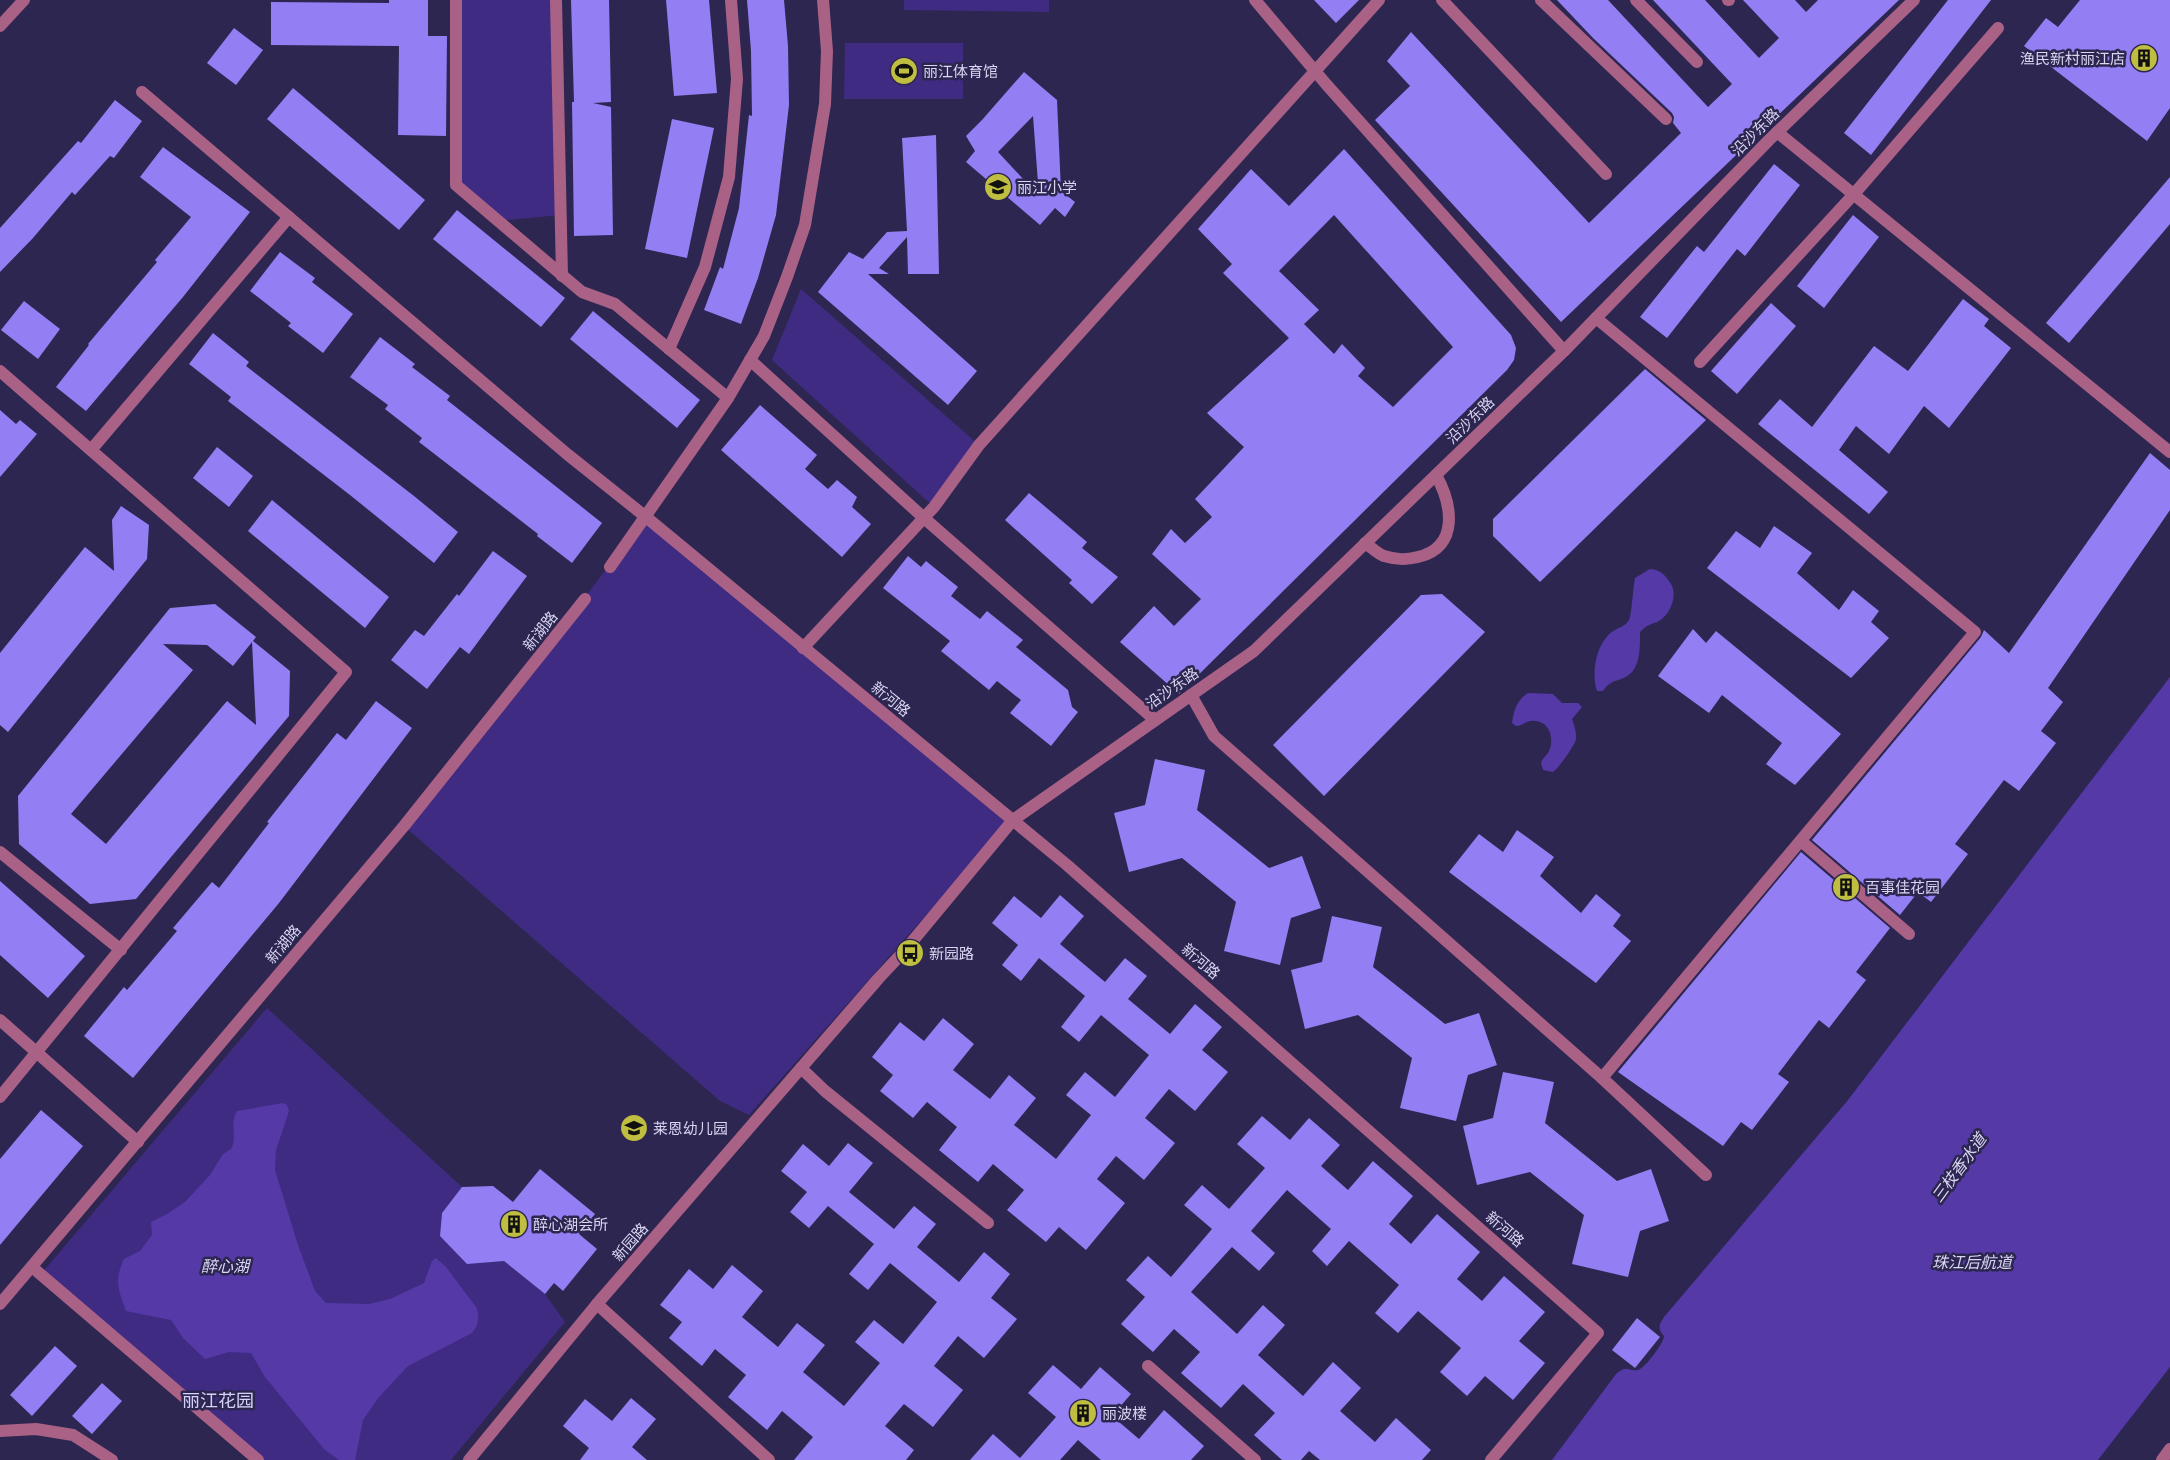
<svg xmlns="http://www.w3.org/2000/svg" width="2170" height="1460" viewBox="0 0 2170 1460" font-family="Montserrat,'Noto Sans SC',sans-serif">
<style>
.green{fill:#402b83}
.water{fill:#5439a7}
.building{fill:#937ff3;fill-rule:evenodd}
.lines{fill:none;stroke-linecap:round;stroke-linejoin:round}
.minor{stroke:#a96286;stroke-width:12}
.labels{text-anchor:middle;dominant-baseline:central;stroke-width:5;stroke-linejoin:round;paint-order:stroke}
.poi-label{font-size:15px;fill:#d8d6f1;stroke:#2d2651;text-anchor:start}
.street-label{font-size:15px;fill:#d8d6f1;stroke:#2d2651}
.water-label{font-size:16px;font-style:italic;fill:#d9d7f4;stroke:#2d2651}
.quarter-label{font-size:18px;fill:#d4d1fc;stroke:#2d2651}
</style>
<rect width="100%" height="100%" fill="#2d2651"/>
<!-- green -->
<g class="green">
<path d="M456,0h100l5,215 -64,6 -41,-36z"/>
<path d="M904,0h145v12l-145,-2z"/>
<path d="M845,43h118v56h-119z"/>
<path d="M801,289l178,156 -45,62 -162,-147z"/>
<path d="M646,517l365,302 -262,296 -29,-14 -316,-275 102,-125z"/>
<path d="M267,1008l195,179 -20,26 -2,23 64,25 41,33 20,28 -114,138h-193l-217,-186z"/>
</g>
<!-- water -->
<g class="water">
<path d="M1650,569c11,1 15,6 21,15 7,12 -1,32 -14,38 -8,3 -10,3 -17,10 0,12 1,33 -10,42 -11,9 -17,3 -27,17h-6c-6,-18 -1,-48 16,-60 5,-3 13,-5 16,-11 3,-6 4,-33 6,-42z"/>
<path d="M2170,677v690l-72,93h-546l64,-86c13,-10 11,-2 22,-4 7,-2 26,-27 26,-34 -7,-8 -5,-11 0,-19l184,-217z"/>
<path d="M1528,693l25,1 9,9h16l4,4 -10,12c2,6 5,14 4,20 -1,6 -17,29 -23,33l-10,-2 -2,-7c1,-4 4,-6 7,-10 8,-14 1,-35 -18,-32 -5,1 -9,5 -14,5l-4,-3c2,-13 5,-23 16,-30z"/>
<path d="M283,1103l4,2 2,6 -13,39 -1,20 23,75 17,46 11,12 43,1 21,-5 34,-16 8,-22 4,-3 10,9 30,40c4,9 3,18 -4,26l-64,33 -29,31 -16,23 -8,40h-16l-15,-11 -59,-72 -14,-24 -22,-1 -24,7 -22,-21 -12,-18 -45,-9c-8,-23 -12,-30 -2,-52l16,-8 12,-16 -1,-13 16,-8 18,-12 25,-27 13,-21 8,-5c7,-13 -2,-26 6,-38z"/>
</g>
<!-- building -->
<g class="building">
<path d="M389,0h39v36h19l-1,100 -48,-1 1,-89 -128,-1v-43l118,1z"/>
<path d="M571,0h38l2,102 -18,1 18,4 2,128 -39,1 -2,-134h2z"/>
<path d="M666,0h43l8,93 -43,3z"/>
<path d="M747,0h37l4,46 1,59 -13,110 -18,63 -17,46 -37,-14 16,-43 3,2 16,-61 10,-93 3,1 -1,-65z"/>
<path d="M1314,0h45l-23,23z"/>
<path d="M1557,0h51l100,107 24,-23 -79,-84h52l54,58 20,-20 -36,-38h52l11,12 12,-12h81l-338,322 -186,-202 35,-34 -23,-25 24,-29 178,191 92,-90 -8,-10 1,-6 -2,-4 -79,-75z"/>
<path d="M1948,0h43l-120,155 -27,-22z"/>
<path d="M2080,0h90v108l-23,33 -123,-95 22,-28 12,9z"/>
<path d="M234,28l29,22 -27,35 -29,-22z"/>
<path d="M1024,72l33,28 4,91 14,11 -10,15 -10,-9 -15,17 -74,-63 9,-11 -9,-15 16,-16zM1033,116l6,80 -41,-44z"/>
<path d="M293,88l132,112 -26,30 -132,-111z"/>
<path d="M115,100l27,21 -28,37 -4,-2 -35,39 -3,-3 -39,46 -33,34v-44l78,-87 3,2z"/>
<path d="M672,119l42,9 -27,130 -42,-9z"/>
<path d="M936,135l3,139h-31l-1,-37 -28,31 10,6h-21l109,97 -29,34 -130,-113 31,-40 14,7 24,-27 20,-1 -5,-93z"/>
<path d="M163,147l87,65 -67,85 -97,114 -30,-24 33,-42 -1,-1 69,-82 -2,-2 36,-43 -51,-40z"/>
<path d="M1344,149l167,186 5,13 -2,12 -7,10 -328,324 -59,-52 34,-36 20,20 27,-27 -49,-45 19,-25 14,14 27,-26 -17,-18 49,-52 -37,-34 82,-75 -66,-65 9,-9 -34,-35 53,-60 38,37zM1334,215l119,132 -60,60 -35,-31 7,-8 -23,-24 -8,10 -30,-30 15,-14 -40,-39z"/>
<path d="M1774,164l26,21 -55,71 -8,-7 -70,89 -27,-21 57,-71 7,6z"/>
<path d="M2170,177v47l-101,119 -23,-20z"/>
<path d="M457,210l108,88 -24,29 -108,-88z"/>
<path d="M1853,215l26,22 -55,71 -27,-22z"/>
<path d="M280,252l35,26 -3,4 41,32 -30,39 -35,-27 3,-3 -41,-32z"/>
<path d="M1963,299l26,20 -5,7 27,22 -62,80 -25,-22 -35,48 -33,-28 -17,24 49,42 -19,22 -111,-90 22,-25 32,28 62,-81 34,25z"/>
<path d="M24,301l36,28 -22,30 -37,-29z"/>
<path d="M1771,303l25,23 -59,68 -26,-23z"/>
<path d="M593,311l107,89 -23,28 -107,-89z"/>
<path d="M213,333l36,29 -3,4 168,130 44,36 -24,31 -84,-68 -122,-94 3,-4 -42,-33z"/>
<path d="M380,337l35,27 -3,3 38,29 -3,4 155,123 -30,40 -35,-27 1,-2 -119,-92 3,-4 -37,-29 3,-4 -38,-28z"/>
<path d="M1645,369l61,51 -166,162 -47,-46v-17z"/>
<path d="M760,405l57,50 -12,14 23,20 9,-9 20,17 -5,10 19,17 -29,33 -121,-107z"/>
<path d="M0,410l16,14 4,-4 17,14 -37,43z"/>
<path d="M217,447l36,29 -24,31 -36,-29z"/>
<path d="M2150,453l20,17v40l-122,178 15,14 -22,29 15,12 -37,48 -15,-11 -49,64 13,10 -37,48 -13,-10 -18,23 -88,-75 169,-203 3,-7 25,23z"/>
<path d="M1029,493l58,49 -5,6 36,29 -26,27 -23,-21 3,-3 -67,-60z"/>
<path d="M272,500l117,97 -24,31 -117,-97z"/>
<path d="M121,506l28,19 -2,34 -139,173 -8,-7v-72l85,-106 29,24 -2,-51z"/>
<path d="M1774,526l38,27 -15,20 42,37 14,-20 26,21 -8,11 18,16 -38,40 -144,-110 29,-37 24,17z"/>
<path d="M493,551l34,25 -58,78 -9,-7 -33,42 -36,-29 24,-30 9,6 33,-42 2,2z"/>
<path d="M908,556l13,11 5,-6 32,26 -7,9 29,23 7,-8 36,29 -7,7 52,43 4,17 6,5 -27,34 -41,-33 11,-13 -24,-19 -8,9 -48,-39 9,-10 -67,-53z"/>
<path d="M1442,594l43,38 -161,164 -51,-51 148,-150z"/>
<path d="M215,604l41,33 -3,4 37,30 -1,45 -153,183 -46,5 -71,-60 -1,-48 152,-188zM252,642l4,83 -29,-24 -121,143 -35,-30 122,-144 -30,-26 44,1 26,21z"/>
<path d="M1693,629l13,14 10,-12 125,103 -46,51 -29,-21 16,-21 -60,-48 -13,18 -51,-37z"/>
<path d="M376,701l36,27 -133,175 -146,175 -49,-42 40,-49 3,3 50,-59 -4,-3 39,-46 7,6 50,-65 -2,-1 70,-89 9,7z"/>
<path d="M1155,759l50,11 -8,40 72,58 33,-12 19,52 -30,10 -11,47 -56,-14 12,-49 -54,-44 -53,14 -15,-59 31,-8z"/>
<path d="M1517,830l37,27 -14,19 41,37 15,-19 25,21 -8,11 18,15 -35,42 -147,-111 30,-38 24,18z"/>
<path d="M1801,852l89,76 -34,44 10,8 -37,48 -10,-8 -41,54 11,8 -37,48 -11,-8 -18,24 -105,-74z"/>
<path d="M0,881l85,75 -37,42 -48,-43z"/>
<path d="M1060,895l24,21 -24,28 45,38 20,-24 22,18 -19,23 42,35 25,-30 27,23 -20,23 26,22 -33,39 -26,-22 -24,29 30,25 -31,37 -28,-24 -19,23 28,24 -39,47 -27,-23 -13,15 -39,-32 17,-20 -31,-26 -15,18 -39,-32 18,-23 -30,-25 -14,16 -33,-27 13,-16 -21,-18 28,-35 24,19 19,-23 31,26 -21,26 37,29 19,-24 27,23 -22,27 42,34 35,-44 -25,-20 19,-23 30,25 34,-42 -48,-40 -22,27 -18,-15 24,-31 -46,-38 -18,23 -19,-16 16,-20 -26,-22 22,-27 27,22z"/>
<path d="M1332,916l50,11 -9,40 72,57 34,-11 18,52 -29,10 -12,46 -56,-13 12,-50 -54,-43 -53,14 -14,-59 31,-8z"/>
<path d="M1503,1072l51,10 -9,41 72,58 34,-12 18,52 -29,10 -12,46 -56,-13 12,-49 -54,-43 -53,13 -14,-59 30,-8z"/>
<path d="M41,1110l42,36 -83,99v-86z"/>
<path d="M1262,1116l28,24 19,-22 31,27 -19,21 27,24 25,-29 40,35 -24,28 22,20 26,-30 43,38 -23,27 25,22 22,-25 41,36 -26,29 26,22 -32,37 -28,-24 -18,20 -27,-24 21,-24 -43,-37 -20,22 -23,-20 24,-28 -50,-44 -22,25 -15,-15 19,-22 -44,-39 -36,41 24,22 -16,18 -27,-24 -41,45 46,42 26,-29 22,20 -27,30 45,41 30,-34 28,26 -21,23 35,31 21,-24 35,32 -9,10h-102l-11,-9 -8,9h-19l-28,-25 21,-22 -32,-29 -22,24 -40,-35 19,-21 -26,-23 -21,23 -32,-28 24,-27 -19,-17 22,-24 23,21 41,-48 -28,-24 18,-20 27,24 36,-41 -28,-24z"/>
<path d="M848,1143l25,20 -24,29 45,37 20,-23 22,18 -19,23 42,35 25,-30 26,22 -19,24 26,21 -33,39 -26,-22 -24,30 29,24 -30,37 -29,-23 -19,22 29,24 -8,10h-112l19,-23 -31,-26 -15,19 -39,-33 18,-22 -31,-26 -13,17 -33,-28 13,-16 -22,-17 29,-36 24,20 19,-24 31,26 -21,26 36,30 19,-24 28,22 -22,27 41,34 36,-43 -25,-21 19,-22 29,24 34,-42 -47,-39 -22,27 -19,-16 25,-30 -46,-38 -19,22 -19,-16 17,-20 -26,-21 22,-27 26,22z"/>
<path d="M540,1169l55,45 -16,20 18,15 -34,42 -9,-8 -9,11 -41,-33 -37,3 -27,-28 2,-23 20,-26 31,-1 20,16z"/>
<path d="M1637,1318l23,19 -25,31 -23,-18z"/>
<path d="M55,1346l22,20 -45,50 -22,-21z"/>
<path d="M1053,1365l28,24 19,-22 31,27 -19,22 27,23 25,-29 40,36 -13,14h-90l-23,-20 -18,20h-90l23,-26 27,24 36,-41 -28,-24z"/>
<path d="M102,1383l20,18 -30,33 -20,-18z"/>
<path d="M631,1398l25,21 -24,28 15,13h-67l9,-12 -26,-22 22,-27 27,22z"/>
</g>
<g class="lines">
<!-- minor -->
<g class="minor">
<path d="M456,0v185l126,107 33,12 113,94"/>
<path d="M556,0l6,276"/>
<path d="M1255,0l71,84 238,267"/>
<path d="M1442,0l164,174"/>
<path d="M1541,0l125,119"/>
<path d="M1636,0l61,62"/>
<path d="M1728,0h1"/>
<path d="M0,26l24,-26"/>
<path d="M142,92l425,362 79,63 421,348 531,468 -107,127"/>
<path d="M1777,132l393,320"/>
<path d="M669,349l36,-82 24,-90 8,-98 -6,-79"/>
<path d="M750,360l174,158 231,202"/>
<path d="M1700,362l154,-168 144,-166"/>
<path d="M0,371l346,301 -346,425"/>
<path d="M91,450l198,-233"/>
<path d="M1365,543c6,4 13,11 19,13 13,4 22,4 34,1 42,-10 34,-53 18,-82"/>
<path d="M610,567l118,-169 36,-62 23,-59 18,-52 20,-121 2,-53 -4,-51"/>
<path d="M803,648l131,-141 45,-62 400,-445"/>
<path d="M1191,695l23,41 388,342 373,-446 -379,-314"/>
<path d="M1801,841l108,93"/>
<path d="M0,852l121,98"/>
<path d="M0,1020l138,122"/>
<path d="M801,1068l24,23 163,132"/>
<path d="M1602,1078l104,97"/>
<path d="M32,1267l226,193"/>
<path d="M0,1304l404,-478 181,-227"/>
<path d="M597,1304l172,156"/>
<path d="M1148,1366l107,94"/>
<path d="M0,1431l36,-2 37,6 39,25"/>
<path d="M469,1460l128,-156 281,-325 28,-30 107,-129 241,-169 310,-300 205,-211 145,-140"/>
<path d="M2162,1460l8,-11"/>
</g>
</g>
<!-- icons -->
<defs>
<g id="building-disc" transform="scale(1.4375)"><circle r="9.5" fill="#bfbe41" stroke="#2d2651"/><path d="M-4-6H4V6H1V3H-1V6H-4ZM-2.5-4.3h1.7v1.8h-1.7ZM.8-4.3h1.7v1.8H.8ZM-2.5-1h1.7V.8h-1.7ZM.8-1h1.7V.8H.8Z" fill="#111"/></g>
<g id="stadium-disc" transform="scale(1.4375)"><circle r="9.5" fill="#bfbe41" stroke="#2d2651"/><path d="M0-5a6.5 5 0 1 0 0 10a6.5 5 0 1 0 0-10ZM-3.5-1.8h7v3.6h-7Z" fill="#111"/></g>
<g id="school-disc" transform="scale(1.4375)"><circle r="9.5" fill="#bfbe41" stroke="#2d2651"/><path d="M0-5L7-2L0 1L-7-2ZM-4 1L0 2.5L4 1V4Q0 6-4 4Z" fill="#111"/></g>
<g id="bus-disc" transform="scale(1.4375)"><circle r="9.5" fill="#bfbe41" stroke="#2d2651"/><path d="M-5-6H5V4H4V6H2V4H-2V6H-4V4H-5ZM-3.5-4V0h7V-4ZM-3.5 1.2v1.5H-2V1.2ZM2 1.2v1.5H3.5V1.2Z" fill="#111"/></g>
</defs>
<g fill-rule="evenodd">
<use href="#building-disc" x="2144" y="58"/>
<use href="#stadium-disc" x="904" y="71"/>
<use href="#school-disc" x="998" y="187"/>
<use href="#building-disc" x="1846" y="887"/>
<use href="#bus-disc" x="910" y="953"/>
<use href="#school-disc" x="634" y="1128"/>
<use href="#building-disc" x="514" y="1224"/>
<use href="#building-disc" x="1083" y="1413"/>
</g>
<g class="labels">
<!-- poi labels -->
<g class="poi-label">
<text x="2125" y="58" text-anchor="end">渔民新村丽江店</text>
<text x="923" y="71">丽江体育馆</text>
<text x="1017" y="187">丽江小学</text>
<text x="1865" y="887">百事佳花园</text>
<text x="929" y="953">新园路</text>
<text x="653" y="1128">莱恩幼儿园</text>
<text x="533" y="1224">醉心湖会所</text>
<text x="1102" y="1413">丽波楼</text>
</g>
<!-- street labels -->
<g class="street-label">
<text transform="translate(1755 132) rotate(-45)">沿沙东路</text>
<text transform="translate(1470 420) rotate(-44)">沿沙东路</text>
<text transform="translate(540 631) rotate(-52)">新湖路</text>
<text transform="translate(1172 688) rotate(-35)">沿沙东路</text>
<text transform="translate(891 699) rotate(39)">新河路</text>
<text transform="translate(283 944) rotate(-50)">新湖路</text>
<text transform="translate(1201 961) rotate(41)">新河路</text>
<text transform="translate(1505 1229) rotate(41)">新河路</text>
<text transform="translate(630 1242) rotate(-49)">新园路</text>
</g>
<!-- water labels -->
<g class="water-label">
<text transform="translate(1959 1168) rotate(-54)">三枝香水道</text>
<text x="1972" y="1262">珠江后航道</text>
<text x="225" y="1266">醉心湖</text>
</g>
<!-- quarter labels -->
<g class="quarter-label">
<text x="218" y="1401">丽江花园</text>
</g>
</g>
</svg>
